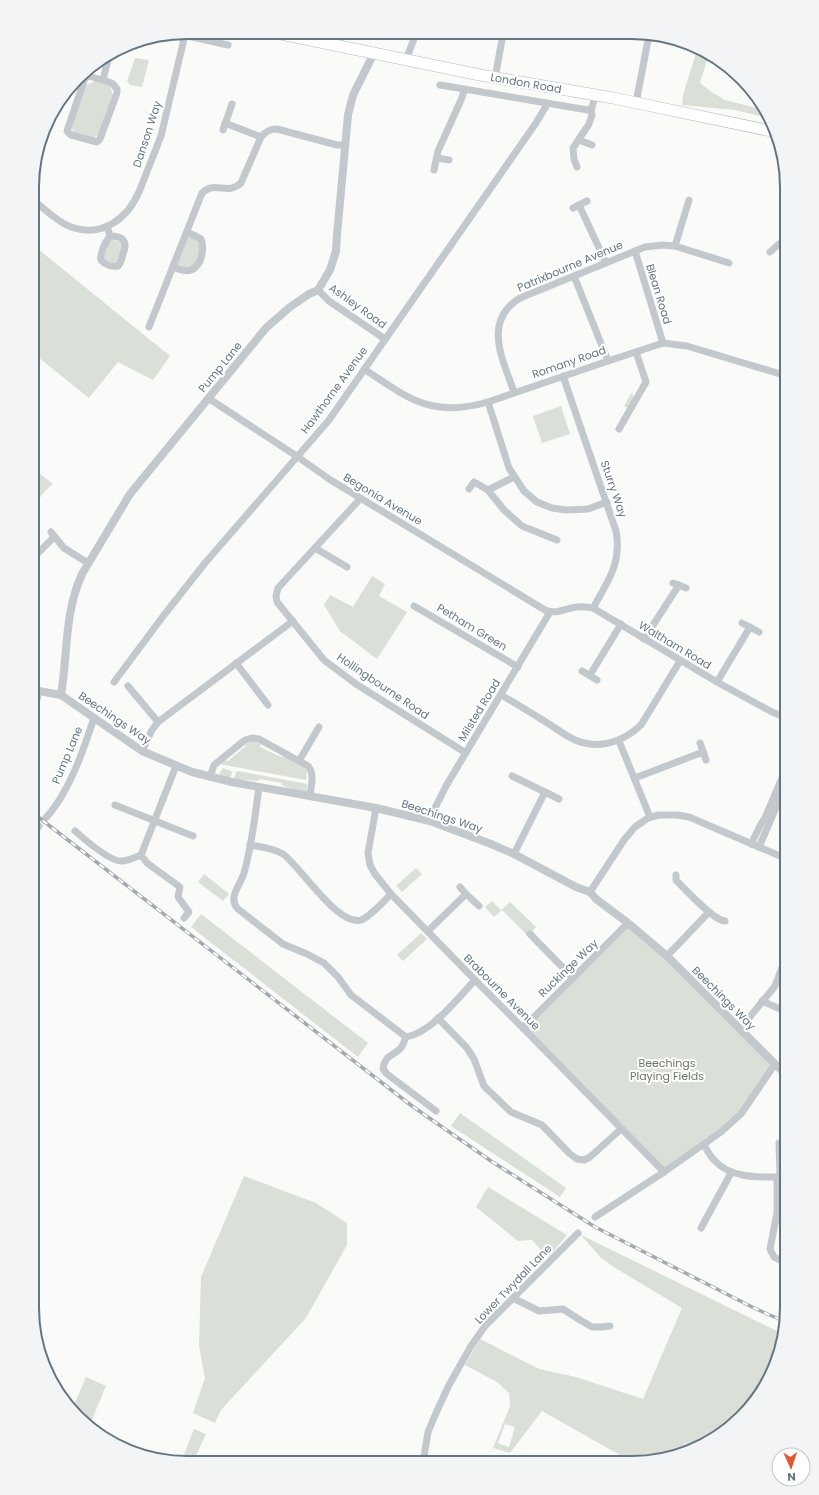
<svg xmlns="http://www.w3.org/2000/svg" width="819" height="1495" viewBox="0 0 819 1495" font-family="Poppins,sans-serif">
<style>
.green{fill:#dadfd7;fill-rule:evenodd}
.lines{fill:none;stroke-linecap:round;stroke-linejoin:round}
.primary-casing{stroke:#b5babe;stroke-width:12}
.minor{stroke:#c3c8cc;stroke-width:7}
.tertiary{stroke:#c3c8cc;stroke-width:8}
.primary{stroke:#fff;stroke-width:11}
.rail-casing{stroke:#a2aab0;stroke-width:3.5}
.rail{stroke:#fff;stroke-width:2;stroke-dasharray:6;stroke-linecap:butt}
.labels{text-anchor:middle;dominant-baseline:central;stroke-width:4;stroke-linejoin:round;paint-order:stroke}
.street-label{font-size:11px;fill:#657683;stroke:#fff}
.park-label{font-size:11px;fill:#687a64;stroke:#fff}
.rim{fill:none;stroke:#657683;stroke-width:2}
</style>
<rect width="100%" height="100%" fill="#fafaf8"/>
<!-- green -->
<g class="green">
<path d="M698,47l11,7 -9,29 13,10 12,7 40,10 7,14h-1l-2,-6 -34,-8 -53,-5 1,-10z"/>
<path d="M135,58l14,2 -7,27 -12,-2 -3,-4z"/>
<path d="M95,81l15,5 3,10 -14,38 -6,5 -19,-6 -3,-7 14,-40z"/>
<path d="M187,232l14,7 3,8 -8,21 -23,-1z"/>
<path d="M112,239l11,4 -6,21 -14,-4 6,-20z"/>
<path d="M33,245l137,111 -17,24 -35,-18 -29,36 -56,-45z"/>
<path d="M631,393l2,1v4l-6,10 -3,-2z"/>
<path d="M561,406l9,28 -28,9 -9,-27z"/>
<path d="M39,473l14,11 -6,5 -10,12 -4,15v-35z"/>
<path d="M372,576l13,8 -6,12 28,16 -30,47 -37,-28 -16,-26 6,-10 23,12z"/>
<path d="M254,741l7,3 -1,3 21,10 3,-1 21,12 2,3 -1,9 -87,-16 5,-4 4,1 18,-15 -1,-2z"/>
<path d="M223,768l8,3 1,2 -2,5 -11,-4z"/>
<path d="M238,771l69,13v9l-16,-4 -10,-4 1,-2 -22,-4 -2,2 -24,-2 2,-7z"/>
<path d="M416,868l6,6 -20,18 -6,-6z"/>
<path d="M204,874l25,20 -6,7 -25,-19z"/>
<path d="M492,901l9,9 9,-8 26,25 -8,9 -26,-26 -8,7 -9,-10z"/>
<path d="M201,914l167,129 -10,14 -167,-130z"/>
<path d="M628,923l147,141 -34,50 -77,58 -141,-144z"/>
<path d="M421,933l6,6 -24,22 -6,-6z"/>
<path d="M460,1113l106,75 -6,9 -109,-71z"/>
<path d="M244,1176l72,27 31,20v22l-41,73 -85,92 -6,13 -22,-10 12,-35 -6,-32 2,-69z"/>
<path d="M488,1187l79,48 -19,23 -16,-18 -14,1 -42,-34z"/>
<path d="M581,1235l202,99 -8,33 -20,35 -29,29 -44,24 -48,8 -92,-52 -32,42 -17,-5 17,-42 -1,-13 -12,-11 -32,-17 15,-26 59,30 37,8 67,22 39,-91 -65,-39 -16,-11zM505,1424l10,3 -6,20 -11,-4z"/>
<path d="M86,1377l20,9 -17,41 -17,-17z"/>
<path d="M194,1429l12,5 -13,28h-12z"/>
</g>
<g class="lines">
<!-- primary casing -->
<g class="primary-casing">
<path id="primary" d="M276,33l204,42 133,23 163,34"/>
</g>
<!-- minor -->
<g class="minor">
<path d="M179,34l49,11"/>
<path d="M338,46l3,-13"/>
<path d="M406,60l10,-27"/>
<path d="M89,76l23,7 5,6v4l-17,46 -3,3 -26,-7 -4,-4 18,-53z"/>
<path d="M495,78l8,-44"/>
<path d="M103,80l6,-24"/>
<path d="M440,85l148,25 4,-2 3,-13"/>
<path d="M636,103l13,-68"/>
<path d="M225,123l36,14"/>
<path d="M223,130l9,-26"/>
<path d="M579,140l13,5"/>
<path d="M437,158l12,2"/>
<path d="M577,167l-3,-8 -1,-11 16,-24 3,-9 -1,-6"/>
<path d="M434,170l4,-19 23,-51 4,-11"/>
<path d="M33,200c12,9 24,22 38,27 31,11 56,-8 68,-35l22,-56 24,-101"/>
<path d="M579,205l27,58"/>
<path d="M573,208l14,-7"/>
<path d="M107,226l3,10c14,0 18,6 13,18 -1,5 -2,9 -5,12 -6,1 -13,-1 -17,-6 -1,-7 4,-18 9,-24"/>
<path d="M675,246l14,-46"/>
<path d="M635,251l28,92"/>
<path d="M770,252l9,-8 8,-3"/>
<path d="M173,267c12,5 20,7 27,-6 3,-8 4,-14 1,-22l-14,-7"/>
<path d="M574,276l34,85"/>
<path d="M318,290l11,11 56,38"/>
<path d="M149,327l53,-134c14,-13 25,3 39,-10l20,-46c5,-6 9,-8 16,-8l60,16h8"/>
<path d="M364,369c45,30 68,49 124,33l120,-41 55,-18 24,3 100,30"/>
<path d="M563,376l53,155c6,32 -8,50 -23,77"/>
<path d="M514,392c-11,-32 -32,-71 6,-94l125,-51 18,-2 12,1 54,17"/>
<path d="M208,398l90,59 31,22 216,131c11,5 21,-2 32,-3 6,-1 10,0 16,1l124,74 55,30 15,6"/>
<path d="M488,402l21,66 15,23 13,11 15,6 14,2 22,-1 19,-7"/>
<path d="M619,429l27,-47 -10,-30"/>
<path d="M514,477l-26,13 16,20 18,16 35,14"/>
<path d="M469,489l5,-7 14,8"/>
<path d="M360,499l-82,89 -2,8 1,6 47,58 32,24 110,69"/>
<path d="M51,532l13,16 24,15"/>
<path d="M315,548l32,19"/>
<path d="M33,558l21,-21"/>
<path d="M673,583l13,5"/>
<path d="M414,606l104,61"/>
<path d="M742,623l17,9"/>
<path d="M644,639l35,-54"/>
<path d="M236,663l32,42"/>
<path d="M582,671l15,9"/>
<path d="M590,675l31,-51"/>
<path d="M114,682l50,-67 41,-52 124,-143 207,-297 9,-15 2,-5"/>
<path d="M717,682l33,-55"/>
<path d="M128,686l30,36"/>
<path d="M501,695c16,9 32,19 48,29 8,5 17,12 26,16 24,10 48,2 66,-15l39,-64"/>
<path d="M33,716l6,-25"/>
<path d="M619,741l31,76"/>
<path d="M700,743l6,17"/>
<path d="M142,751l10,-21 6,-8 135,-101"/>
<path d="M299,761l20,-34"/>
<path d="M512,776l33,16 -31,62"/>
<path d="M210,777l4,-12 31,-25 7,-2 7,1 49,27c7,8 3,20 2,30"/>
<path d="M635,778l68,-26"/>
<path d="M259,787c-4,29 -7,58 -15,86 -3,11 -17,25 -6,36l45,35 24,10 17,9 14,14 13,18 55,42c25,-4 51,-38 69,-57"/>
<path d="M545,792l14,7"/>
<path d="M115,805l78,31"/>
<path d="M376,808l-8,45 2,12 5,9 16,20 84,86 48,48 141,144"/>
<path d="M44,820c25,-26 39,-69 50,-102"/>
<path d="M430,821l5,-13 11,-22 104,-174"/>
<path d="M75,831c9,8 36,32 48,30 6,-1 13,-4 18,-6"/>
<path d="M33,833l6,-7"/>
<path d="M751,844l10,-20 4,-6 22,-52"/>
<path d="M250,845c11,2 23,3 33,9 17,12 55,73 78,66 9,-3 23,-19 30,-26"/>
<path d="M759,847l28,-65"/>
<path d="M141,855l35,-89"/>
<path d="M141,855l6,8 33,24 -2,10 11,15 -5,6"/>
<path d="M676,875v5c10,10 37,40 49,41"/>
<path d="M460,887l6,7"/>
<path d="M590,892l34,-52 11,-13 13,-9 11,-3h18l12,2 98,42"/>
<path d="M428,931l38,-37 13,12"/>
<path d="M530,934l43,44"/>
<path d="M667,956l42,-44"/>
<path d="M762,1001l25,11"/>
<path d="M438,1018l29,30 7,11 10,27 27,26 31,13 28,29 7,5 7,1 6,-3 31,-28"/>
<path d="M749,1018l26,-32 12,-32"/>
<path d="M523,1028l105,-105"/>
<path d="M406,1037c-2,4 -3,9 -6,12 -8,7 -15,6 -17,20l4,5 49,37"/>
<path d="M779,1143l1,34"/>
<path d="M704,1145c3,5 6,11 10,15 18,20 48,17 73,17"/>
<path d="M777,1177v36l-7,36 4,8 13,7"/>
<path d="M595,1217l69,-45 57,-40 20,-18 34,-50"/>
<path d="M701,1228l30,-55"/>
<path d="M513,1298l26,13 24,-2 17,11 12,7h9l9,-1"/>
<path d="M423,1462l5,-30 8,-19 13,-28 22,-39 14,-20 93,-93"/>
</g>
<!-- tertiary -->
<g class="tertiary">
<path d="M33,690l28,5 81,56 50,21 40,10 144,26 54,13 61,23 23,10 62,33 14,5 6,7 32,24 39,33 120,120"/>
<path d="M61,695c7,-42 3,-81 21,-121l48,-80 136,-166 24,-21 19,-13 9,-4 12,-20 6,-19 1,-16 11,-120 5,-20 21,-42"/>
</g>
<!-- primary -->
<use href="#primary" class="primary"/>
<!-- rail casing -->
<g class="rail-casing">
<path id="rail" d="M33,813l379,293 79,55 104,66 161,82 30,13"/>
</g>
<!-- rail -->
<use href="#rail" class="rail"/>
</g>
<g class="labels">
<!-- street labels -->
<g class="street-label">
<text transform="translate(526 83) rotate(10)">London Road</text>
<text transform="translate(147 134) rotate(-72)">Danson Way</text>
<text transform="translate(570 266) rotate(-23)">Patrixbourne Avenue</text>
<text transform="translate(659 294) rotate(73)">Blean Road</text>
<text transform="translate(358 306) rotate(36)">Ashley Road</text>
<text transform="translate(569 362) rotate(-19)">Romany Road</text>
<text transform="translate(220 367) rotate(-51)">Pump Lane</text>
<text transform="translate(334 390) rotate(-54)">Hawthorne Avenue</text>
<text transform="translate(614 489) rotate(71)">Sturry Way</text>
<text transform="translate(383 499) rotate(31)">Begonia Avenue</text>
<text transform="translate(472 627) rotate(31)">Petham Green</text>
<text transform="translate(675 645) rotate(31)">Waltham Road</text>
<text transform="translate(383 686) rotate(34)">Hollingbourne Road</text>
<text transform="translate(479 710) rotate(-59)">Milsted Road</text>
<text transform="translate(115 718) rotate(34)">Beechings Way</text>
<text transform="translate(67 755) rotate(-67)">Pump Lane</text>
<text transform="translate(442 816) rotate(18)">Beechings Way</text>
<text transform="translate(568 968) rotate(-44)">Ruckinge Way</text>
<text transform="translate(502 992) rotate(45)">Brabourne Avenue</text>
<text transform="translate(724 998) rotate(45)">Beechings Way</text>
<text transform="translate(513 1284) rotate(-46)">Lower Twydall Lane</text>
</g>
<!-- park labels -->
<g class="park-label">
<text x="667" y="1063">Beechings<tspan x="667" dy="13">Playing Fields</tspan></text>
</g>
</g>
<!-- crop -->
<path d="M0 0H819V1495H0ZM187 39H632A148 148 0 0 1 780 187V1308A148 148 0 0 1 632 1456H187A148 148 0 0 1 39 1308V187A148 148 0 0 1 187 39Z" fill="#f3f4f5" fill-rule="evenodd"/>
<path class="rim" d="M187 39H632A148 148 0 0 1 780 187V1308A148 148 0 0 1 632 1456H187A148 148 0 0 1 39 1308V187A148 148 0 0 1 187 39Z"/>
<!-- north arrow -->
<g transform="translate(791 1467) rotate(177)"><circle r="19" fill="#ffffff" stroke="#c1c8cd"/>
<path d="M0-3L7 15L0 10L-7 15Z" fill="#e4572e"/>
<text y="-6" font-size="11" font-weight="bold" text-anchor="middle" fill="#657683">N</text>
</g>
</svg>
